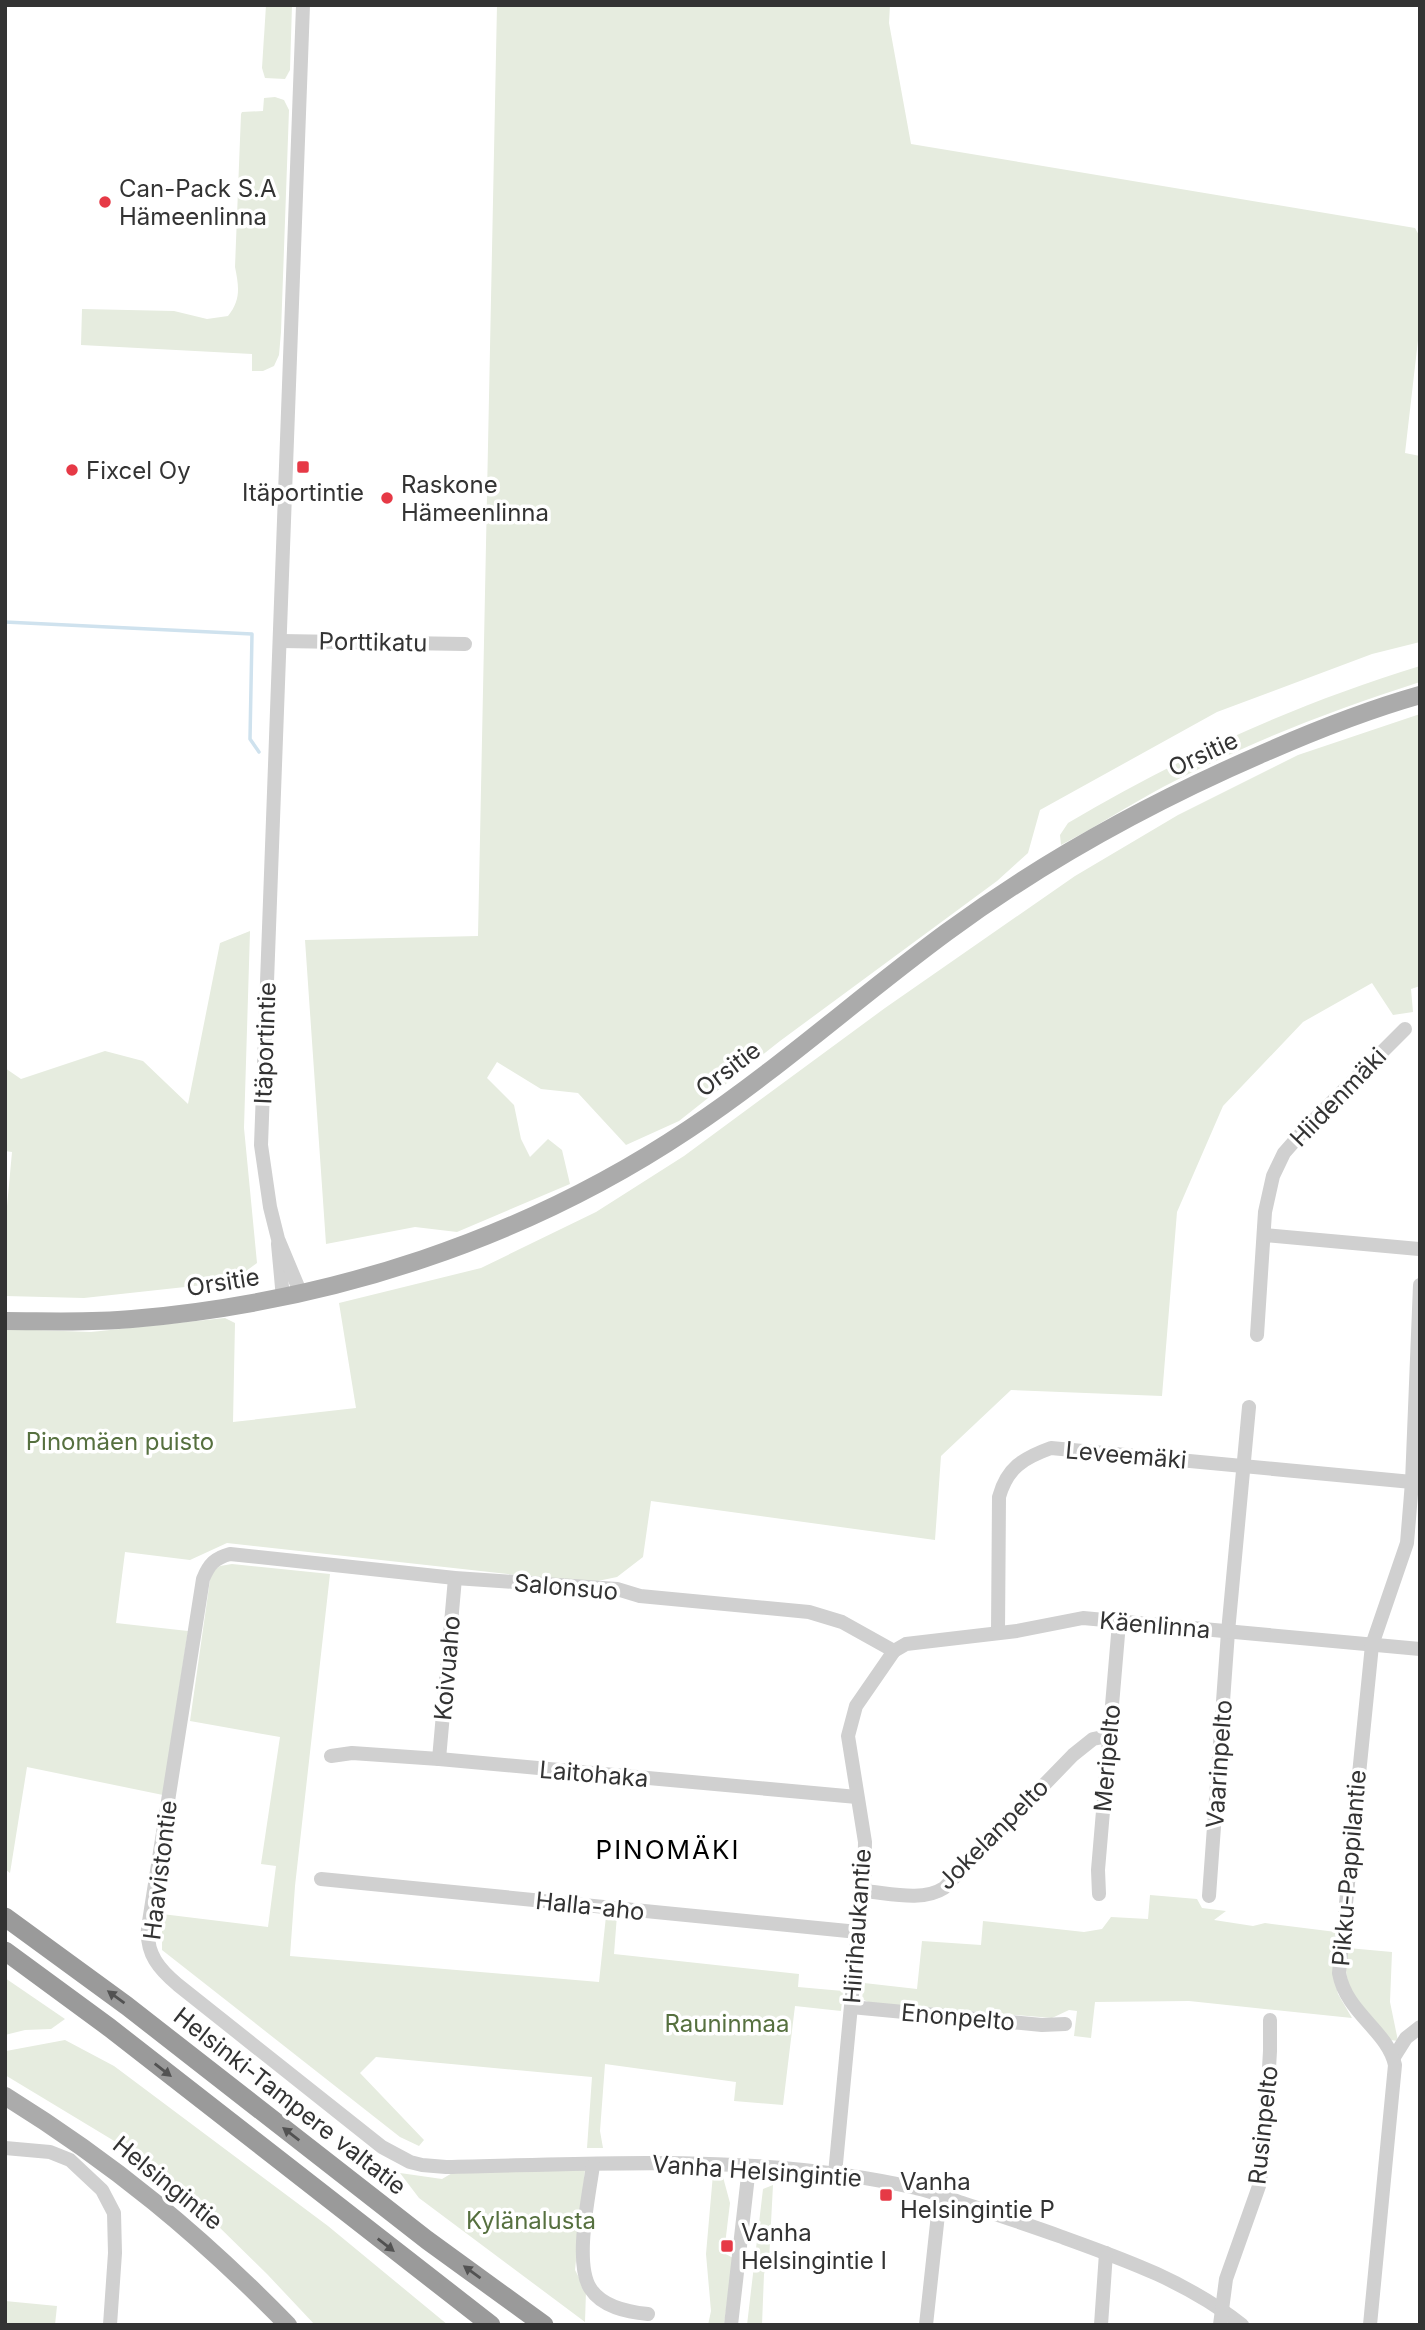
<svg xmlns="http://www.w3.org/2000/svg" width="1425" height="2330" viewBox="0 0 1425 2330" font-family="Inter,sans-serif">
<style>
.green{fill:#e6ecdf}
.lines{fill:none;stroke-linecap:round;stroke-linejoin:round}
.stream{stroke:#cfe2ee;stroke-width:3.5}
.minor{stroke:#d0d0d0;stroke-width:14}
.major{stroke:#ababab;stroke-width:18}
.highway{stroke:#9a9a9a;stroke-width:19}
.oneway{fill:#525252}
.poi-dot{fill:#e63946;stroke:#fff;stroke-width:2.5}
.labels{text-anchor:middle;dominant-baseline:central;stroke-width:7;stroke-linejoin:round;paint-order:stroke}
.poi-label{font-size:24px;fill:#333;stroke:#fff;text-anchor:start}
.street-label{font-size:24px;fill:#333;stroke:#fff}
.park-label{font-size:24px;fill:#56703f;stroke:#fff}
.neighbourhood-label{font-size:26px;letter-spacing:2px;fill:#000;stroke:#fff}
</style>
<rect width="100%" height="100%" fill="#fff"/>
<!-- green -->
<g class="green">
<path d="M266,5h26l-2,65 -5,9 -20,-1 -3,-10z"/>
<path d="M497,5h393l-1,18 22,121 504,84 5,9v86l-15,130 15,3v186l-48,12 -155,58 -177,98 -12,43 -31,28 -217,160 -101,80 -53,24 -48,-52 -37,-4 -44,-27 -10,16 27,27 7,34 9,18 18,-18 14,11 8,34 -113,48 -42,-5 -89,17 -21,-304 173,-4z"/>
<path d="M275,97l9,3 5,10 -8,222 -2,23 -5,11 -11,5h-11v-17l-171,-9 1,-36 92,2 33,8 21,-3c13,-16 11,-29 7,-49l6,-153 1,-2 21,-1 1,-13z"/>
<path d="M1420,666v16c-88,28 -175,62 -257,105 -34,18 -67,40 -102,58l-1,-10 8,-12c111,-66 228,-119 352,-157z"/>
<path d="M1420,714v272l-9,3 2,23 -20,3 -21,-32 -69,39 -80,84 -46,106 -15,184 -151,-6 -70,66 -6,84 -284,-39 -8,56 -26,20 -29,6 -361,-40 -37,17 -65,-8 -9,71 72,8 -25,164 -136,-28 -17,106 -5,-4 2,-540 84,3 134,-14 10,5 -2,99 123,-14 -17,-105 142,-35 115,-56 88,-56 201,-148 190,-132 103,-61 120,-60z"/>
<path d="M250,931l-6,197 13,135 -26,19 -147,16 -79,-2v-68l7,-76 -7,-1v-83l16,11 84,-28 38,10 45,43 32,-161z"/>
<path d="M232,1564l98,10 -35,312 -5,70 309,26 7,-66 11,-1 -3,39 185,20 -1,13 45,4 -2,20 -46,-5 -12,99 -49,-4 2,-19 -131,-18 -5,67 3,17h-16l5,-71 -216,-20 -16,16 64,67 -5,6 -19,-9 -238,-187v-36l106,13 8,-61 -15,-2 19,-127 -90,-16 21,-148 9,-7z"/>
<path d="M1150,1895l47,4 5,9 24,3 -12,9 39,6 12,-3 71,9 -1,49 3,13 14,24 -163,-17 -94,1 -4,36 -17,-2 3,-25 -8,-1 -17,8 -182,-15 -8,-4 2,-16 53,6 5,-48 59,4 2,-24 101,11 18,-3 9,-12 37,2z"/>
<path d="M1348,1948l44,4 -2,50 8,39 -8,-1c-16,-20 -43,-42 -44,-70 -1,-7 1,-15 2,-22z"/>
<path d="M5,1978l60,41 -14,10 -26,1 -20,5z"/>
<path d="M65,2040l49,26 214,160 120,99h-133l-48,-51 -108,-106 -154,-93 1,-24z"/>
<path d="M585,2170l-10,100 11,21 -1,31 -166,-124 -19,-25 42,6 12,-7z"/>
<path d="M713,2174l10,3 7,26 -6,50 9,5 -9,67h-16l3,-14 -5,-57z"/>
<path d="M773,2185l-4,76 -5,13 -2,51h-15l16,-136z"/>
<path d="M5,2301l52,5 -2,19h-50z"/>
</g>
<g class="lines">
<!-- stream -->
<path class="stream" d="M5,622l247,12 -2,105 9,13"/>
<!-- minor -->
<g class="minor">
<path d="M281,641l184,3"/>
<path d="M1264,1235l155,14"/>
<path d="M278,1244l5,54"/>
<path d="M301,1294l-23,-55 -8,-32 -9,-62 42,-1140"/>
<path d="M1257,1335l8,-123 8,-36 11,-23 22,-25 99,-99"/>
<path d="M998,1633l1,-136c8,-29 24,-39 52,-49l361,34"/>
<path d="M894,1651l-52,-29 -33,-10 -169,-16 -23,-7 -162,-11 -225,-24c-15,4 -21,10 -27,25l-55,349c-2,26 11,41 30,57l204,162 28,15 12,3 24,2c157,-3 317,-14 470,21 16,3 31,10 46,15 33,11 67,22 100,34 64,23 126,45 180,88"/>
<path d="M331,1756l21,-3 87,6 418,38"/>
<path d="M439,1759l16,-181"/>
<path d="M321,1879l537,53"/>
<path d="M864,1891c25,2 59,11 80,-3l129,-133 20,-16 15,-3"/>
<path d="M1099,1894l-1,-24 21,-247"/>
<path d="M1209,1896l19,-264 21,-225"/>
<path d="M851,2007l191,18 23,-1"/>
<path d="M1394,2057l12,-19 14,-11"/>
<path d="M5,2148l45,4 20,8 32,30 12,23 1,40 -5,72"/>
<path d="M593,2165c-4,31 -19,97 -3,123 12,19 37,24 58,26"/>
<path d="M835,2174l23,-242 6,-41 1,-49 -17,-106 8,-30 38,-55 12,-7 111,-13 66,-13 337,31"/>
<path d="M731,2325l18,-158"/>
<path d="M926,2325l14,-129"/>
<path d="M1101,2325l5,-72"/>
<path d="M1220,2325l6,-46 33,-93 5,-32 6,-103v-31"/>
<path d="M1370,2325l25,-260c-7,-34 -49,-52 -56,-92l33,-328 35,-102 5,-61 8,-197"/>
</g>
<!-- major -->
<g class="major">
<path d="M5,1321c42,0 85,2 127,-2 198,-17 391,-79 557,-190 90,-60 171,-133 258,-197 98,-72 206,-131 317,-179 50,-22 103,-43 156,-58"/>
<path d="M5,2096c108,67 194,138 283,229"/>
</g>
<!-- highway -->
<g class="highway">
<path d="M5,1917l122,89 300,234 117,85"/>
<path d="M5,1951l105,77 381,297"/>
</g>
</g>
<!-- one-way arrows -->
<defs><path id="oneway-solid" d="M-6-.8H1V-3.2L6.5 0L1 3.2V.8H-6Z" transform="scale(1.75)"/></defs>
<g class="oneway">
<use href="#oneway-solid" transform="translate(116 1997) rotate(-144)"/>
<use href="#oneway-solid" transform="translate(163 2070) rotate(38)"/>
<use href="#oneway-solid" transform="translate(291 2134) rotate(-142)"/>
<use href="#oneway-solid" transform="translate(386 2245) rotate(38)"/>
<use href="#oneway-solid" transform="translate(472 2272) rotate(-144)"/>
</g>
<!-- markers -->
<g class="poi-dot">
<circle cx="105" cy="202" r="7"/>
<rect x="296" y="460" width="14" height="14" rx="3.5"/>
<circle cx="72" cy="470" r="7"/>
<circle cx="387" cy="498" r="7"/>
<rect x="879" y="2188" width="14" height="14" rx="3.5"/>
<rect x="720" y="2239" width="14" height="14" rx="3.5"/>
</g>
<g class="labels">
<!-- poi labels -->
<g class="poi-label">
<text x="119" y="188">Can-Pack S.A<tspan x="119" dy="28">Hämeenlinna</tspan></text>
<text x="86" y="470">Fixcel Oy</text>
<text x="401" y="484">Raskone<tspan x="401" dy="28">Hämeenlinna</tspan></text>
<text x="303" y="492" text-anchor="middle">Itäportintie</text>
<text x="900" y="2181">Vanha<tspan x="900" dy="28">Helsingintie P</tspan></text>
<text x="741" y="2232">Vanha<tspan x="741" dy="28">Helsingintie I</tspan></text>
</g>
<!-- street labels -->
<g class="street-label">
<text transform="translate(373 642) rotate(1)">Porttikatu</text>
<text transform="translate(1203 754) rotate(-25)">Orsitie</text>
<text transform="translate(265 1043) rotate(-88)">Itäportintie</text>
<text transform="translate(728 1069) rotate(-37)">Orsitie</text>
<text transform="translate(1338 1097) rotate(-46)">Hiidenmäki</text>
<text transform="translate(223 1282) rotate(-9)">Orsitie</text>
<text transform="translate(1126 1455) rotate(5)">Leveemäki</text>
<text transform="translate(566 1587) rotate(5)">Salonsuo</text>
<text transform="translate(1155 1625) rotate(5)">Käenlinna</text>
<text transform="translate(447 1668) rotate(-85)">Koivuaho</text>
<text transform="translate(1107 1758) rotate(-85)">Meripelto</text>
<text transform="translate(1219 1764) rotate(-86)">Vaarinpelto</text>
<text transform="translate(594 1774) rotate(5)">Laitohaka</text>
<text transform="translate(993 1834) rotate(-45)">Jokelanpelto</text>
<text transform="translate(1349 1868) rotate(-85)">Pikku-Pappilantie</text>
<text transform="translate(160 1870) rotate(-83)">Haavistontie</text>
<text transform="translate(590 1906) rotate(6)">Halla-aho</text>
<text transform="translate(857 1926) rotate(-86)">Hiirihaukantie</text>
<text transform="translate(958 2017) rotate(5)">Enonpelto</text>
<text transform="translate(290 2101) rotate(38)">Helsinki-Tampere valtatie</text>
<text transform="translate(1263 2125) rotate(-84)">Rusinpelto</text>
<text transform="translate(757 2171) rotate(4)">Vanha Helsingintie</text>
<text transform="translate(168 2183) rotate(39)">Helsingintie</text>
</g>
<!-- park labels -->
<g class="park-label">
<text x="120" y="1441">Pinomäen puisto</text>
<text x="727" y="2023">Rauninmaa</text>
<text x="531" y="2220">Kylänalusta</text>
</g>
<!-- neighbourhood labels -->
<g class="neighbourhood-label">
<text x="668" y="1849">PINOMÄKI</text>
</g>
</g>
<!-- border -->
<rect width="1425" height="2330" fill="none" stroke="#333333" stroke-width="14"/>
</svg>
